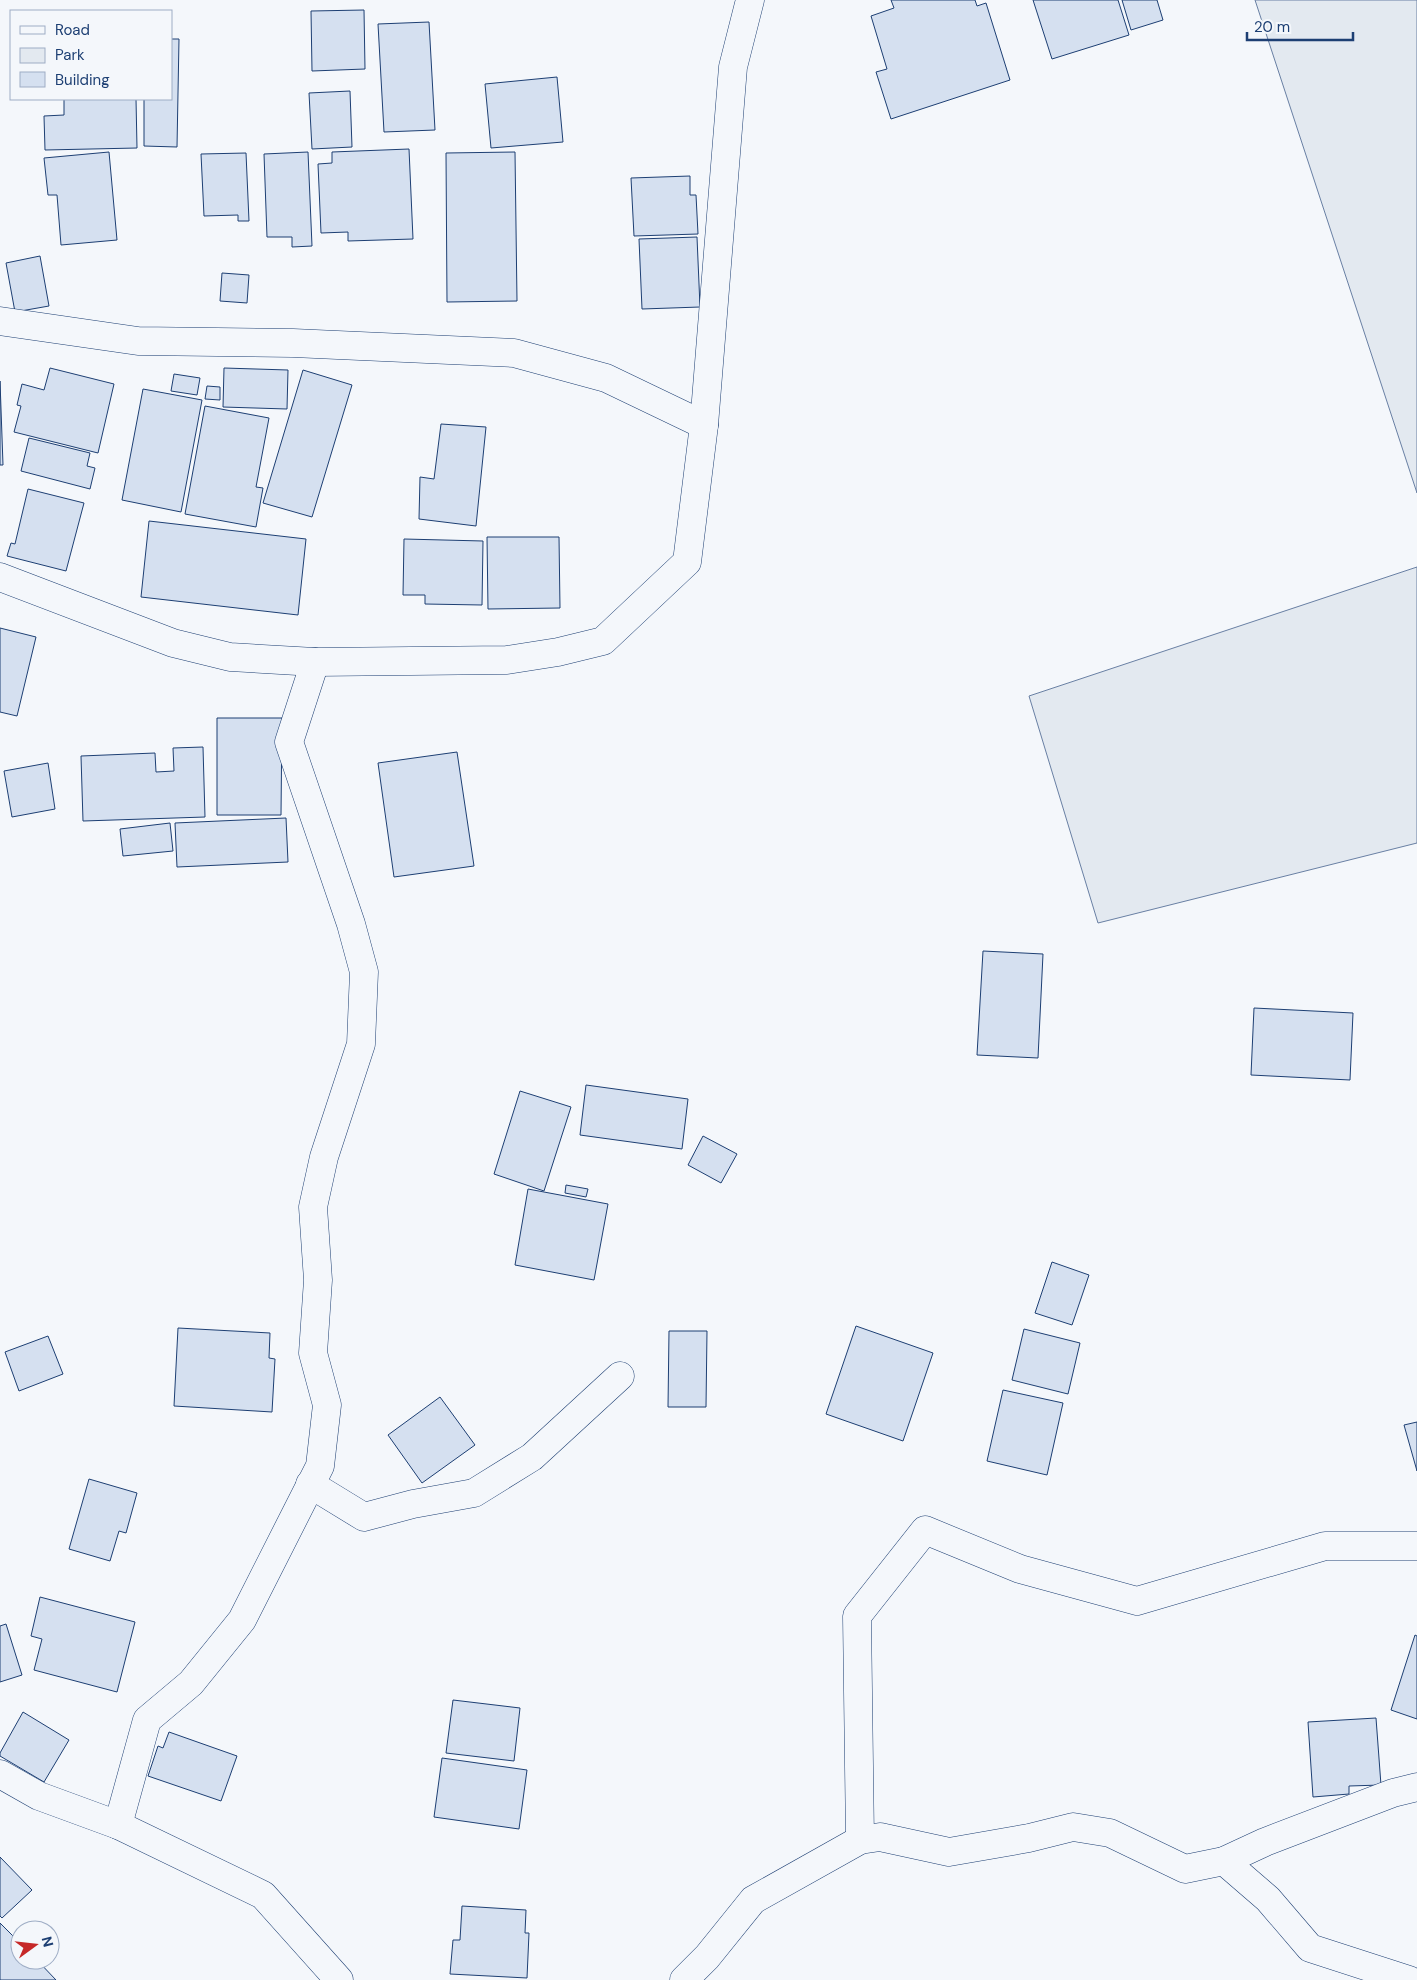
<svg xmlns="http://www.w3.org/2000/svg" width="1417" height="1980" viewBox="0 0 1417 1980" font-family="'DM Sans',sans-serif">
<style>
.green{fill:#e3e9f0;stroke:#687fa3}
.building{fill:#d5e0f0;stroke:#1d3f73}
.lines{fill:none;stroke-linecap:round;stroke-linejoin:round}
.minor-casing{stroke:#1d3f73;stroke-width:29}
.minor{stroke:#f4f7fb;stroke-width:28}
</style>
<rect width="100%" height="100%" fill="#f4f7fb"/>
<!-- green -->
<g class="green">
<path d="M1255,0h162v493z"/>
<path d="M1417,567v276l-319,80 -69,-227z"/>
</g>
<!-- building -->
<g class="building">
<path d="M891,0h84l2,6 9,-3 24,77 -119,39 -15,-47 11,-3 -16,-53 23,-8z"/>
<path d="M1033,0h85l11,35 -77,24z"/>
<path d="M1122,0h35l6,20 -32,10z"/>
<path d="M364,10l1,59 -53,2 -1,-60z"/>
<path d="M429,22l6,108 -51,2 -6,-108z"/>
<path d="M171,39h8l-2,108 -33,-1v-47h27z"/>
<path d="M557,77l6,65 -72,6 -6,-64z"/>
<path d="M350,91l2,56 -40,2 -3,-56z"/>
<path d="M64,99h72l1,49 -92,2 -1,-34 20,-1z"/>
<path d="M409,149l4,90 -65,2v-9l-27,1 -3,-69 14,-1v-11z"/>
<path d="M109,152l8,88 -56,5 -4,-50h-9l-4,-37z"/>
<path d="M308,152l4,94 -20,1v-10h-25l-3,-83z"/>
<path d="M515,152l2,149 -70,1 -1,-149z"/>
<path d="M246,153l3,68h-11v-6l-34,1 -3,-62z"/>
<path d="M690,176v19h6l2,39 -64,2 -3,-58z"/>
<path d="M697,237l3,70 -58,2 -3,-70z"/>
<path d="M40,256l9,50 -34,6 -9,-49z"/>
<path d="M222,273l27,2 -2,28 -27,-2z"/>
<path d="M50,368l64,16 -16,69 -84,-21 7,-26 -4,-1 5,-21 22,6z"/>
<path d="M224,368l64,2 -1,39 -64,-2z"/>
<path d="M303,370l49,15 -40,132 -49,-14z"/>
<path d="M174,374l26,4 -3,17 -26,-4z"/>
<path d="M0,381l3,84h-3z"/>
<path d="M207,386l13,1v13l-15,-1z"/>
<path d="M143,389l59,11 -21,112 -59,-12z"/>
<path d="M205,406l64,12 -13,69 7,1 -7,39 -71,-13z"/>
<path d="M441,424l45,3 -10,99 -57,-7 1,-42 14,2z"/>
<path d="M29,438l61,15 -3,13 8,2 -5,21 -69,-18z"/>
<path d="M28,489l56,14 -18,68 -59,-15 4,-13 4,1z"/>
<path d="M149,521l157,18 -8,76 -157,-18z"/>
<path d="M487,537h72l1,71 -72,1z"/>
<path d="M404,539l79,2 -1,64 -57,-1v-9h-22z"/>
<path d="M0,628l36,9 -19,79 -17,-4z"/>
<path d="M217,718h65l-1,97h-64z"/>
<path d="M203,747l2,70 -122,4 -2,-65 74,-3 1,19 18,-1 -1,-23z"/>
<path d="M457,752l17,114 -80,11 -16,-114z"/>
<path d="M48,763l7,46 -43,8 -8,-46z"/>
<path d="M286,818l2,44 -111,5 -2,-44z"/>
<path d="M170,823l3,28 -50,5 -3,-27z"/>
<path d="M983,951l60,3 -5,104 -61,-3z"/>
<path d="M1254,1008l99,5 -3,67 -99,-5z"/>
<path d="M586,1085l102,14 -6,50 -102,-14z"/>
<path d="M520,1091l51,16 -27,84 -50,-17z"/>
<path d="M703,1136l34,18 -16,29 -33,-18z"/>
<path d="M566,1185l22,4 -2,8 -21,-4z"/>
<path d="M528,1189l80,15 -14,76 -79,-15z"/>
<path d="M1052,1262l37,13 -17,50 -37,-12z"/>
<path d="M856,1326l77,27 -30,88 -77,-27z"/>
<path d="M178,1328l92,5 -1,25 6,1 -3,53 -98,-6z"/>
<path d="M1024,1329l56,14 -12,51 -56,-14z"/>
<path d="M669,1331h38l-1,76h-38z"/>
<path d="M48,1336l15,38 -44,17 -14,-39z"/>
<path d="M1003,1390l60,13 -16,72 -60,-14z"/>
<path d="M440,1397l35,48 -53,38 -34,-48z"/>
<path d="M1417,1422v49l-13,-46z"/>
<path d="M89,1479l48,14 -11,40 -7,-2 -9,30 -41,-12z"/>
<path d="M40,1597l95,25 -18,70 -83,-22 8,-31 -11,-3z"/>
<path d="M6,1624l16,51 -22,7v-56z"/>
<path d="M1415,1635l2,1v83l-26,-9z"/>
<path d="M453,1700l67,8 -6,53 -68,-8z"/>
<path d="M23,1712l46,28 -25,42 -44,-26v-3z"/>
<path d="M1376,1718l5,67 -32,1v8l-36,3 -5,-75z"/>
<path d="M169,1732l68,24 -16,45 -73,-25 10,-30 5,2z"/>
<path d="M442,1758l85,12 -8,59 -85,-12z"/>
<path d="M0,1857l32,33 -30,28 -2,-2z"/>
<path d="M462,1906l64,4 -1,23h4l-2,45 -77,-4 3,-34h7z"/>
<path d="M0,1923l20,20v17h17l19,20h-56z"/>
</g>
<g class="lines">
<!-- minor casing -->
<g class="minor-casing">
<g id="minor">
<path d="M0,321l138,20 155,2 221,10 92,25 98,47"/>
<path d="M0,577l173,66 57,14 85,5 -26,80 62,182 13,48 -3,72 -37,113 -11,50 5,73 -5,73 14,52 -7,61 -78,154 -51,63 -44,37 -29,105"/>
<path d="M315,662l192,-2 51,-8 45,-11 84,-79 17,-137 29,-358 17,-67"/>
<path d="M310,1484l54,33 49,-13 61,-11 58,-36 88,-81"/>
<path d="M0,1774l39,22 79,29 145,70 76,85"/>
<path d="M860,1840l-3,-224 68,-86 95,39 117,32 188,-55h92"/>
<path d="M1224,1861l44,38 42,49 99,32"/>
<path d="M684,1980l23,-23 46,-57 107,-60 20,-3 69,15 80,-14 44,-11 37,6 75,36 39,-8 41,-19 128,-49 24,-6"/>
</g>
</g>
<!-- minor -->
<use href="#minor" class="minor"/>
</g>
<!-- legend -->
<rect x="10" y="10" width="162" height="90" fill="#f4f7fb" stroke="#9eadc5"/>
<rect x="20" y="26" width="25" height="8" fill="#f4f7fb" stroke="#9eadc5"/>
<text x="55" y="35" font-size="15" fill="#1d3f73">Road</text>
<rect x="20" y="48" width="25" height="15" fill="#e3e9f0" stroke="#9eadc5"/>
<text x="55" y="60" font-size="15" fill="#1d3f73">Park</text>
<rect x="20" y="72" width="25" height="15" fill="#d5e0f0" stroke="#9eadc5"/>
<text x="55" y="85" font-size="15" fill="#1d3f73">Building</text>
<!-- north arrow -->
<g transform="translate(35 1945) rotate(75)"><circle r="24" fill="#f4f7fb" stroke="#9eadc5"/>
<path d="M0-4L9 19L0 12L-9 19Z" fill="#c62828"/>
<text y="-8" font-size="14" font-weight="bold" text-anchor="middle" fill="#1d3f73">N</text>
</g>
<!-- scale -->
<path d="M1247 32v8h106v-8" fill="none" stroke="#1d3f73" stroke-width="2.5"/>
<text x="1254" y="32" font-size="15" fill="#1d3f73" stroke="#f4f7fb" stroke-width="4" paint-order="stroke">20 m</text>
</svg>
